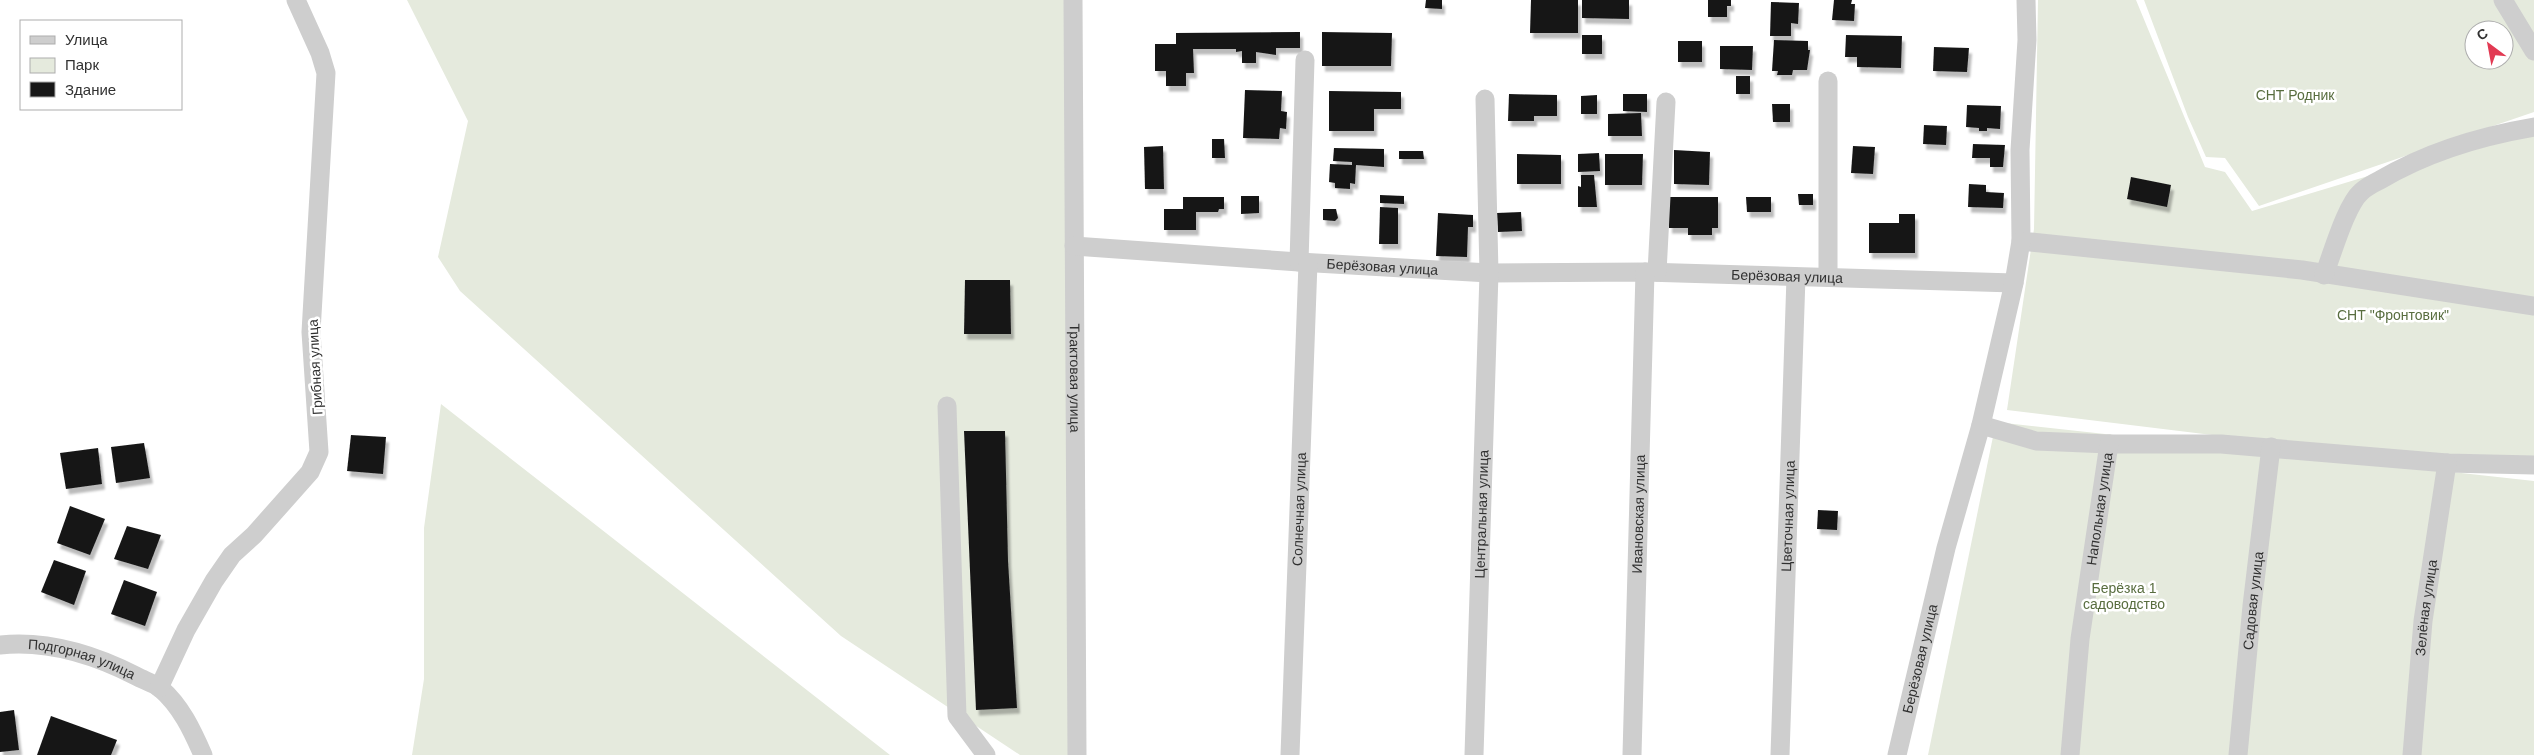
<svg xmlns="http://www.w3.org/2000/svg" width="2534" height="755" viewBox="0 0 2534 755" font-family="Helvetica,sans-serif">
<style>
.green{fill:#e5eadd;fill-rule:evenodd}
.building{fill:#181818;filter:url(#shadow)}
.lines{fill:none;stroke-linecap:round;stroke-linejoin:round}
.minor{stroke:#cecece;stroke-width:19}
.labels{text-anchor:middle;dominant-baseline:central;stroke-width:5;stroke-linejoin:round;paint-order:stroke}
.park-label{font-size:14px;fill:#586d3f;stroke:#fff}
.street-label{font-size:14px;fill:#313131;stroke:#fff}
</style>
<defs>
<filter id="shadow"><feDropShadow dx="3" dy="5.5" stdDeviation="1" flood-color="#0004"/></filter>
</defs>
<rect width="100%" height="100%" fill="#fff"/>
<!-- green -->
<g class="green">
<path d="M407,0h660l9,755h-56l-179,-119 -381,-345 -22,-34 30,-136z"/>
<path d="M2038,0h98l69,167 20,5 27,39 282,-85v348l-527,-64 27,-181z"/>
<path d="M2144,0h390v112l-275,94 -34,-48 -19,-1 -18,-40zM2474,30h30v30h-30z"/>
<path d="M441,404l449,351h-478l12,-76v-151z"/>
<path d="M1996,422l538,59v274h-606z"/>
</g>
<!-- building -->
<g class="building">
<path d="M1426,0h16v9l-17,-1z"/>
<path d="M1531,0h47v33h-48z"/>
<path d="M1582,0h47v19l-47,-1z"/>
<path d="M1708,0h23v6h-4v11h-19z"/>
<path d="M1834,0h18l-1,4h4l-1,17 -22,-1z"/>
<path d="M1771,2l28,1 -1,21 -7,-1v13h-21z"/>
<path d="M1300,32v16h-24v7l-20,-3v11h-14v-12l-6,1v-3h-43l1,24h-8v13h-20v-15h-11v-27h21v-11z"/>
<path d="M1322,32l70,1 -1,33h-69z"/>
<rect x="1582" y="35" width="20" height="19"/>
<path d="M1846,35l56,1 -1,32 -44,-1v-10h-12z"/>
<path d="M1774,40l34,1v9h2l-3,20h-14l-1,5h-15l1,-4h-6z"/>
<rect x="1678" y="41" width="24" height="21"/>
<path d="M1720,46h33l-1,24 -32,-1z"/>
<path d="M1934,47l35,1 -2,24 -34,-1z"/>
<rect x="1736" y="76" width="14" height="18"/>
<path d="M1245,90l37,1 -1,20 6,1 -1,17 -6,-1 -1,11 -36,-1z"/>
<path d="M1329,91l72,1v17h-27v22h-45z"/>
<path d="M1509,94l48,1v21h-23v5h-26z"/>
<path d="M1623,94h24v18l-24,-1z"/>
<path d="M1597,95v19h-16v-18z"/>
<path d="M1772,104h18v18h-17z"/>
<path d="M1967,105l34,1 -1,23 -13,-1v3h-8v-3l-13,-1z"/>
<path d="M1641,113l1,23h-34v-22z"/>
<path d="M1924,125l23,1 -1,19 -23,-1z"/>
<path d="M1212,139h12l1,19h-13z"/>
<path d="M1973,144l32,1 -2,22h-13v-9h-18z"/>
<path d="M1163,146l1,43h-19l-1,-42z"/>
<path d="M1853,146l22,1 -2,27 -22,-1z"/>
<path d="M1334,148l50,1v18l-28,-2 -1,19 -5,-1v6l-15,-1v-5l-6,-1 1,-18 22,1v-3l-19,-1z"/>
<path d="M1674,150l36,2 -1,33 -35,-1z"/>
<path d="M1399,151h24l1,8h-25z"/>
<path d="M1599,153l1,18 -22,1v-18z"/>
<path d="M1517,154l44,1v29h-44z"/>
<path d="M1605,154h38l-1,31h-37z"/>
<path d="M1581,175h13l3,32h-19v-21l3,1z"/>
<path d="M2131,177l40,8 -4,22 -40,-8z"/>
<path d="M1969,184l17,1v7l18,1 -1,15 -35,-1z"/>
<path d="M1798,194h15v11h-14z"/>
<path d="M1380,195l24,1v8l-24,-1z"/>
<path d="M1241,196h18v17l-18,1z"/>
<path d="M1183,197h41v12h-5l-1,3h-22v18h-32v-21h19z"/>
<path d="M1669,197h49v31h-6v7h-24v-7h-19z"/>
<path d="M1746,197h25v15h-24z"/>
<path d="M1380,207l18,1v36h-19z"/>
<path d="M1323,209h13l2,9 -3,3 -12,-1z"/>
<path d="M1521,212l1,19 -24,1 -1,-19z"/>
<path d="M1438,213l35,2v12h-5l-1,30 -31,-1z"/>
<path d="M1899,214h16v39h-46v-30h30z"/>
<path d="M965,280h45l1,54h-47z"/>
<path d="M964,431h41l3,130 9,147 -41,2z"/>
<path d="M351,435l35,2 -3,37 -36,-3z"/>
<path d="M144,443l6,35 -34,5 -5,-36z"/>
<path d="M98,448l4,36 -36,5 -6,-36z"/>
<path d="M70,506l35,13 -15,36 -33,-12z"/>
<path d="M1818,510l20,1 -1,19 -20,-1z"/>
<path d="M127,526l34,9 -13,34 -34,-10z"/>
<path d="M54,560l32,11 -12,34 -33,-13z"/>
<path d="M124,580l33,12 -12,34 -34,-12z"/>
<path d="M14,710l5,40 -19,2v-40z"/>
<path d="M51,716l66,24 -6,15h-74z"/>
</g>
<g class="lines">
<!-- minor -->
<g class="minor">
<path id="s1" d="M1073,0l4,755"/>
<path d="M2026,0l1,40 -7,110 1,91 281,29 232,36"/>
<path d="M2503,0l31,51"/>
<path id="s2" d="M1074,246l225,16 190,11 156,-1 369,11"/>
<path d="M1299,262l6,-202"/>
<path d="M1657,272l9,-170"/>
<path d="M2324,275c8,-20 22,-70 37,-83 5,-5 13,-9 19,-12 47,-28 101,-44 154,-53"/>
<path d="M1828,277v-196"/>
<path d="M947,406l10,310 29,39"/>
<path d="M1981,425l55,16 73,3h112l226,19 87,2"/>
<path id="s3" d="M0,645c48,-5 93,9 136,31 7,4 17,7 24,12 21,18 32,42 43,67"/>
<path d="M159,688l27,-58 28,-49 18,-26 22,-20 56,-63 9,-20 -8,-120 15,-259 -6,-20 -24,-53"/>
<path id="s4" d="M1290,755l18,-492"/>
<path id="s5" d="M1474,755l15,-482 -4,-174"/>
<path id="s6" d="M1632,755l13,-483"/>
<path id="s7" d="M1780,755l16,-478"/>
<path id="s8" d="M1897,755l49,-207 35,-123 33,-142 7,-42"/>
<path id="s9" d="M2070,755l10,-116 29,-195"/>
<path id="s10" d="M2238,755l14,-149 19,-159"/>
<path id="s11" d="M2412,755l11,-134 24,-158"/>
</g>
</g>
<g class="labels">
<!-- park labels -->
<g class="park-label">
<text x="2295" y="95">СНТ Родник</text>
<text x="2393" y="315">СНТ "Фронтовик"</text>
<text x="2124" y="588">Берёзка 1<tspan x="2124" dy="16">садоводство</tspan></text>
</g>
<!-- street labels -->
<g class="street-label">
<text stroke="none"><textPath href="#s2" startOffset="309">Берёзовая улица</textPath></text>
<text stroke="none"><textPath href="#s2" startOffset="714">Берёзовая улица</textPath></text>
<text transform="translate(315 367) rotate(-93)">Грибная улица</text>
<text stroke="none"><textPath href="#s1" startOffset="378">Трактовая улица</textPath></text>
<text stroke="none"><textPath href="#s4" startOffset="246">Солнечная улица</textPath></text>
<text stroke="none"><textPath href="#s9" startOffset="248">Напольная улица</textPath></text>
<text stroke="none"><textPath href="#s6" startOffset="241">Ивановская улица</textPath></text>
<text stroke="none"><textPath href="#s5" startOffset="241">Центральная улица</textPath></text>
<text stroke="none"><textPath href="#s7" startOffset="239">Цветочная улица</textPath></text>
<text stroke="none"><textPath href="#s10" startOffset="155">Садовая улица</textPath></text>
<text stroke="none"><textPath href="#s11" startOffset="148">Зелёная улица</textPath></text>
<text stroke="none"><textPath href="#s8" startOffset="99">Берёзовая улица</textPath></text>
<text stroke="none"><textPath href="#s3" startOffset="84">Подгорная улица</textPath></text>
</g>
</g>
<!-- legend -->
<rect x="20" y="20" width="162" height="90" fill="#ffffff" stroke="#adadad"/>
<rect x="30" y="36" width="25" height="8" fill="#cecece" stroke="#adadad"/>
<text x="65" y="45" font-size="15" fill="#313131">Улица</text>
<rect x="30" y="58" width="25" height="15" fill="#e5eadd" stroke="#adadad"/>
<text x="65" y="70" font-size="15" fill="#313131">Парк</text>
<rect x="30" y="82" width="25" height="15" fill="#181818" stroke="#adadad"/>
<text x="65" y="95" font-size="15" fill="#313131">Здание</text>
<!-- north arrow -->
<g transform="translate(2489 45) rotate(328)"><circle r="24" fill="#ffffff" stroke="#adadad"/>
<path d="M0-4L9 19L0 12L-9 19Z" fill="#e23a53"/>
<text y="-8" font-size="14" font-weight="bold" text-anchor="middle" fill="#313131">С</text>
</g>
</svg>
